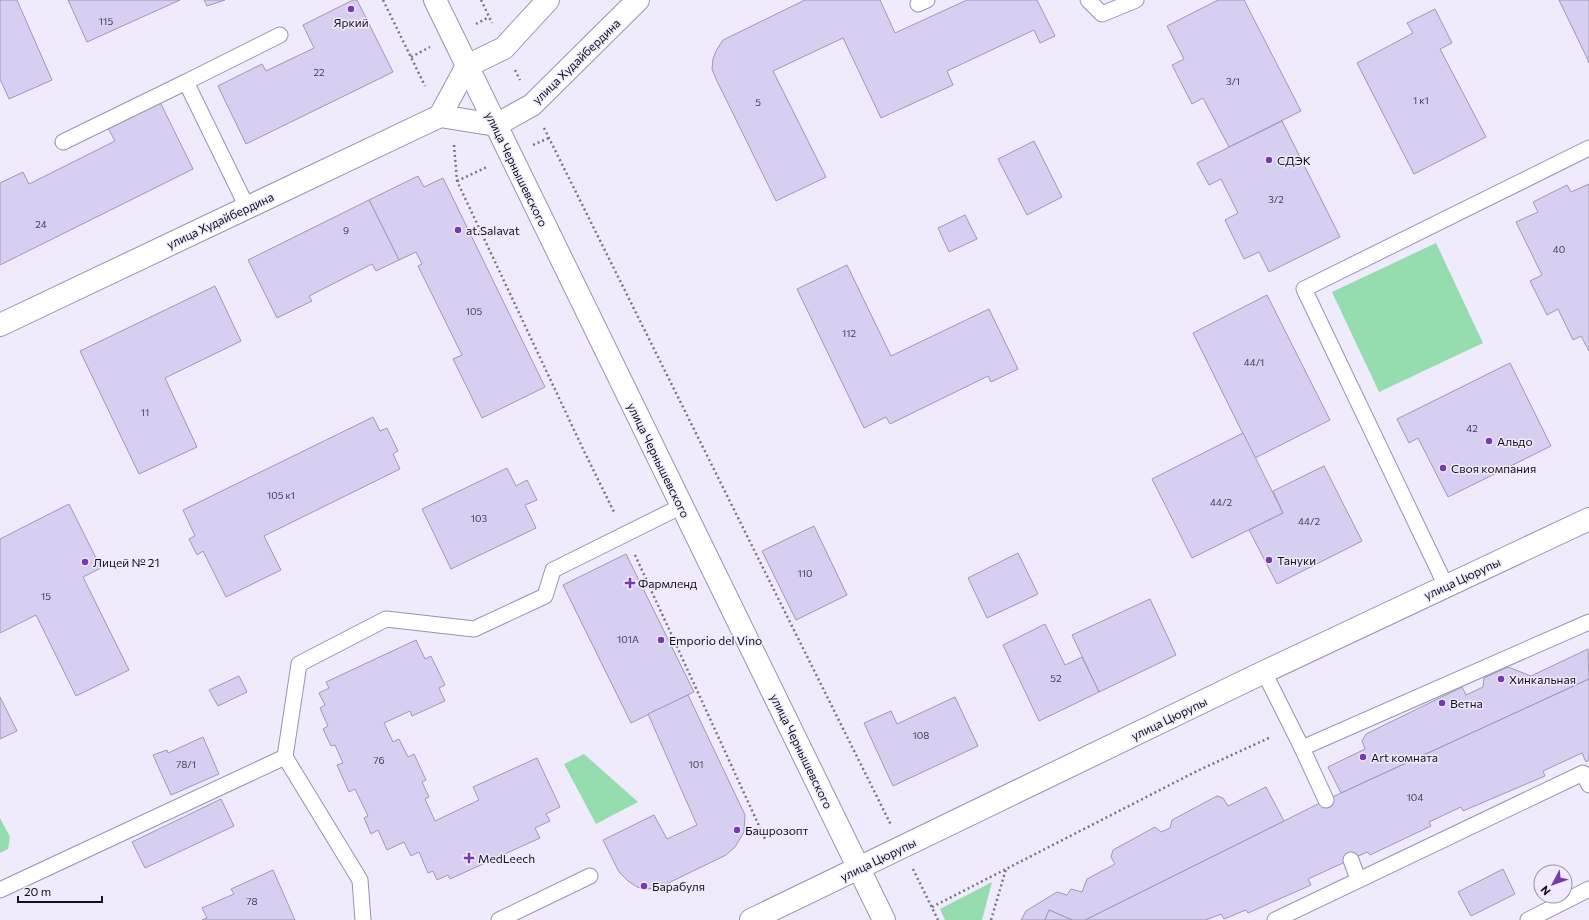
<svg xmlns="http://www.w3.org/2000/svg" width="1589" height="920" viewBox="0 0 1589 920" font-family="Commissioner,sans-serif">
<style>
.green{fill:#95ddae}
.building{fill:#d7cff1;stroke:#9e98b4}
.lines{fill:none;stroke-linecap:round;stroke-linejoin:round}
.service-casing{stroke:#9993af;stroke-width:17}
.minor-casing{stroke:#9993af;stroke-width:24}
.tertiary-casing{stroke:#9993af;stroke-width:24}
.secondary-casing{stroke:#9993af;stroke-width:24}
.path{stroke:#797684;stroke-width:2.5;stroke-dasharray:2 3;stroke-linecap:butt}
.service{stroke:#fff;stroke-width:15}
.minor{stroke:#fff;stroke-width:22}
.tertiary{stroke:#fff;stroke-width:22}
.secondary{stroke:#fff;stroke-width:22}
.poi-dot{fill:#7839ae;stroke:#efebfd;stroke-width:1.5}
.labels{text-anchor:middle;dominant-baseline:central;stroke-width:3;stroke-linejoin:round;paint-order:stroke}
.number-label{font-size:10px;fill:#444050}
.poi-label{font-size:12px;fill:#13101a;stroke:#efebfd;text-anchor:start}
.street-label{font-size:12px;fill:#13101a;stroke:#efebfd}
</style>
<rect width="100%" height="100%" fill="#efebfd"/>
<!-- green -->
<g class="green">
<path d="M1436,243l47,100 -104,49 -47,-100z"/>
<path d="M584,754l54,48 -42,22 -32,-60z"/>
<path d="M0,818l10,19 -2,12 -8,4z"/>
<path d="M992,882l-10,38h-37l-5,-11z"/>
</g>
<!-- building -->
<g class="building">
<path d="M0,0h17l35,80 -43,19 -9,-20z"/>
<path d="M68,0h112l-93,42z"/>
<path d="M204,0h21l-18,6z"/>
<path d="M353,0h4l36,72 -147,72 -28,-58 44,-22 4,7 48,-23 -11,-23z"/>
<path d="M805,0h75l15,33 72,-33h70l18,36 -15,7 -6,-13 -87,41 6,14 -72,33 -38,-80 -70,33 53,106 -50,24 -60,-122 -4,-10 1,-10 3,-8 7,-11z"/>
<path d="M1218,0h26l57,111 -72,36 -26,-49 -11,6 -20,-39 12,-6 -17,-33z"/>
<path d="M1559,0h30v63l-2,-5z"/>
<path d="M1435,9l17,34 -12,6 46,88 -72,37 -57,-111 56,-30 -6,-10z"/>
<path d="M160,102l33,67 -193,96v-82l23,-11 6,12 86,-43 -7,-13z"/>
<path d="M1282,121l58,116 -71,35 -10,-20 -15,7 -19,-39 13,-7 -17,-34 -12,6 -12,-22z"/>
<path d="M1034,141l28,56 -35,18 -29,-56z"/>
<path d="M418,176l6,11 19,-9 102,209 -63,31 -29,-59 9,-4 -44,-89 4,-2 -6,-12 -17,8 -30,-60z"/>
<path d="M1589,184v167l-8,-15 -8,4 -15,-31 -11,6 -17,-34 12,-6 -26,-53 22,-10 -5,-10 34,-17 4,7z"/>
<path d="M369,200l30,60 -23,11 -4,-7 -63,32 3,5 -35,17 -29,-58z"/>
<path d="M965,215l12,24 -28,13 -11,-24z"/>
<path d="M847,265l44,91 98,-47 29,60 -27,13 -3,-6 -98,48 -4,-7 -22,11 -67,-139z"/>
<path d="M215,286l26,55 -76,37 32,69 -58,27 -59,-123z"/>
<path d="M1267,295l63,125 -75,38 -62,-125z"/>
<path d="M1510,363l41,83 -103,51 -30,-59 -9,5 -12,-24z"/>
<path d="M373,417l7,14 7,-3 11,23 -5,3 7,15 -136,67 17,34 -55,27 -23,-46 -6,4 -8,-16 6,-3 -12,-26z"/>
<path d="M1243,433l40,80 -91,45 -40,-79z"/>
<path d="M1324,466l38,75 -85,43 -28,-54 34,-17 -10,-22z"/>
<path d="M507,468l9,18 11,-6 10,20 -12,5 11,23 -85,41 -29,-60z"/>
<path d="M69,504l32,64 -18,9 46,93 -53,26 -40,-81 -36,18v-94z"/>
<path d="M814,526l33,69 -51,25 -34,-69z"/>
<path d="M1018,553l20,41 -51,24 -19,-40z"/>
<path d="M626,554l68,138 -63,31 -68,-138z"/>
<path d="M1150,599l26,56 -77,37 -27,-57z"/>
<path d="M1045,624l20,41 17,-8 17,35 -60,29 -36,-76z"/>
<path d="M416,640l9,19 6,-3 14,29 -6,3 6,13 -33,15 -2,-5 -26,12 9,19 6,-3 9,18 6,-3 12,26 -4,2 7,15 -4,2 10,22 44,-21 -6,-13 64,-29 23,49 -14,7 4,7 -15,7 5,10 -90,41 -2,-4 -11,5 -4,-9 -5,2 -9,-21 -8,4 -7,-14 -17,8 -9,-20 -7,4 -7,-16 4,-2 -13,-27 -6,3 -12,-27 6,-2 -8,-18 -4,1 -8,-17 5,-3 -8,-18 5,-3 -6,-12 10,-5 -3,-6z"/>
<path d="M1588,649l1,30 -248,114 -13,-26 37,-18 -3,-8 4,-7 96,-47 4,8 17,-8 1,-9 24,-11 23,9z"/>
<path d="M239,676l8,16 -29,14 -9,-16z"/>
<path d="M1589,679v81l-3,2 -4,-9 -39,18 2,5 -82,35 -2,-4 -32,15 2,4 -61,29 -3,-3 -59,27 3,6 -63,28 -2,-3 -22,9 -3,-5 -15,6h-121l241,-120z"/>
<path d="M688,695l57,120 -1,17 -9,15 -9,8 -66,32 -12,2 -11,-2 -9,-6 -9,-9 -16,-32 51,-25 13,24 30,-14 -49,-111z"/>
<path d="M0,697l17,34 -17,8z"/>
<path d="M955,697l23,49 -85,40 -29,-63 27,-12 6,13z"/>
<path d="M203,737l16,37 -48,21 -18,-40 14,-5 1,3z"/>
<path d="M1266,787l18,34 -199,99h-13l-23,-10 -4,10h-24l5,-9 31,-19 10,3 4,-6 11,3 5,-13 28,-15 -4,-7 2,-7 42,-23 6,5 9,-4 2,-8 45,-24 6,2 5,8z"/>
<path d="M221,799l13,27 -89,42 -13,-26z"/>
<path d="M1503,869l12,25 -44,22 -13,-24z"/>
<path d="M273,870l22,50h-93l5,-2 -5,-10 32,-14 -3,-5z"/>
<path d="M1049,910l23,10h-27z"/>
</g>
<g class="lines">
<!-- service casing -->
<g class="service-casing">
<g id="service">
<path d="M1088,0l14,14 34,-14"/>
<path d="M918,4l9,-4"/>
<path d="M63,142l123,-60"/>
<path d="M247,207l-61,-125 94,-47"/>
<path d="M1446,586l-142,-297 285,-141"/>
<path d="M1264,672l38,76 287,-126"/>
<path d="M1302,748l24,52"/>
<path d="M285,757l75,123 3,40"/>
<path d="M1351,860l7,19"/>
<path d="M0,890l285,-133 14,-93 87,-45 88,10 71,-33 8,-26 129,-64"/>
<path d="M499,920l91,-44"/>
<path d="M1275,920l308,-147 6,12"/>
<path d="M1528,920l61,-31"/>
</g>
</g>
<!-- minor casing -->
<g class="minor-casing">
<path id="minor" d="M548,0l-44,48 -37,18 -27,50 56,9 36,-20 106,-105"/>
</g>
<!-- tertiary casing -->
<g class="tertiary-casing">
<g id="tertiary">
<path d="M435,0l449,920"/>
<path d="M0,325l440,-209"/>
</g>
</g>
<!-- secondary casing -->
<g class="secondary-casing">
<path id="secondary" d="M751,920l513,-248 325,-153"/>
</g>
<!-- path -->
<g class="path">
<path d="M383,0l42,86"/>
<path d="M481,0l11,23"/>
<path d="M476,24l13,-7"/>
<path d="M411,57l19,-10"/>
<path d="M515,70l5,10"/>
<path d="M544,128l347,697"/>
<path d="M454,145l3,36 126,268 32,65"/>
<path d="M533,145l16,-7"/>
<path d="M457,181l30,-14"/>
<path d="M635,555l131,286"/>
<path d="M913,869l25,51"/>
<path d="M932,907l265,-136 74,-34"/>
<path d="M991,920l15,-51"/>
</g>
<!-- service -->
<use href="#service" class="service"/>
<!-- minor -->
<use href="#minor" class="minor"/>
<!-- tertiary -->
<use href="#tertiary" class="tertiary"/>
<!-- secondary -->
<use href="#secondary" class="secondary"/>
</g>
<!-- markers -->
<g class="poi-dot">
<circle cx="351" cy="9" r="4"/>
<circle cx="1269" cy="160" r="4"/>
<circle cx="458" cy="230" r="4"/>
<circle cx="1489" cy="441" r="4"/>
<circle cx="1443" cy="468" r="4"/>
<circle cx="1269" cy="560" r="4"/>
<circle cx="85" cy="562" r="4"/>
<path d="M628 577h4v4h4v4h-4v4h-4v-4h-4v-4h4z"/>
<circle cx="661" cy="640" r="4"/>
<circle cx="1501" cy="679" r="4"/>
<circle cx="1442" cy="703" r="4"/>
<circle cx="1363" cy="757" r="4"/>
<circle cx="737" cy="830" r="4"/>
<path d="M467 852h4v4h4v4h-4v4h-4v-4h-4v-4h4z"/>
<circle cx="644" cy="886" r="4"/>
</g>
<g class="labels">
<!-- number labels -->
<g class="number-label">
<text x="106" y="21">115</text>
<text x="319" y="72">22</text>
<text x="1233" y="81">3/1</text>
<text x="1421" y="100">1 к1</text>
<text x="758" y="102">5</text>
<text x="1276" y="199">3/2</text>
<text x="41" y="224">24</text>
<text x="346" y="230">9</text>
<text x="1559" y="249">40</text>
<text x="474" y="311">105</text>
<text x="849" y="333">112</text>
<text x="1254" y="362">44/1</text>
<text x="145" y="412">11</text>
<text x="1472" y="428">42</text>
<text x="281" y="495">105 к1</text>
<text x="1221" y="502">44/2</text>
<text x="479" y="518">103</text>
<text x="1309" y="521">44/2</text>
<text x="805" y="573">110</text>
<text x="46" y="596">15</text>
<text x="628" y="639">101А</text>
<text x="1056" y="678">52</text>
<text x="921" y="735">108</text>
<text x="379" y="760">76</text>
<text x="186" y="764">78/1</text>
<text x="696" y="764">101</text>
<text x="1415" y="797">104</text>
<text x="252" y="901">78</text>
</g>
<!-- poi labels -->
<g class="poi-label">
<text x="351" y="22" text-anchor="middle">Яркий</text>
<text x="1277" y="160">СДЭК</text>
<text x="466" y="230">at.Salavat</text>
<text x="1497" y="441">Альдо</text>
<text x="1451" y="468">Своя компания</text>
<text x="1277" y="560">Тануки</text>
<text x="93" y="562">Лицей № 21</text>
<text x="638" y="583">Фармленд</text>
<text x="669" y="640">Emporio del Vino</text>
<text x="1509" y="679">Хинкальная</text>
<text x="1450" y="703">Ветна</text>
<text x="1371" y="757">Art комната</text>
<text x="745" y="830">Башрозопт</text>
<text x="478" y="858">MedLeech</text>
<text x="652" y="886">Барабуля</text>
</g>
<!-- street labels -->
<g class="street-label">
<text transform="translate(576 61) rotate(-44)">улица Худайбердина</text>
<text transform="translate(517 169) rotate(64)">улица Чернышевского</text>
<text transform="translate(220 220) rotate(-25)">улица Худайбердина</text>
<text transform="translate(659 460) rotate(64)">улица Чернышевского</text>
<text transform="translate(1462 578) rotate(-25)">улица Цюрупы</text>
<text transform="translate(1169 718) rotate(-26)">улица Цюрупы</text>
<text transform="translate(802 751) rotate(64)">улица Чернышевского</text>
<text transform="translate(878 859) rotate(-26)">улица Цюрупы</text>
</g>
</g>
<!-- north arrow -->
<g transform="translate(1553 884) rotate(229)"><circle r="19" fill="#efebfd" stroke="#9793a2"/>
<path d="M0-3L7 15L0 10L-7 15Z" fill="#7839ae"/>
<text y="-6" font-size="11" font-weight="bold" text-anchor="middle" fill="#13101a">N</text>
</g>
<!-- scale -->
<path d="M18 896v6h84v-6" fill="none" stroke="#13101a" stroke-width="2"/>
<text x="24" y="896" font-size="12" fill="#13101a" stroke="#efebfd" stroke-width="3" paint-order="stroke">20 m</text>
</svg>
